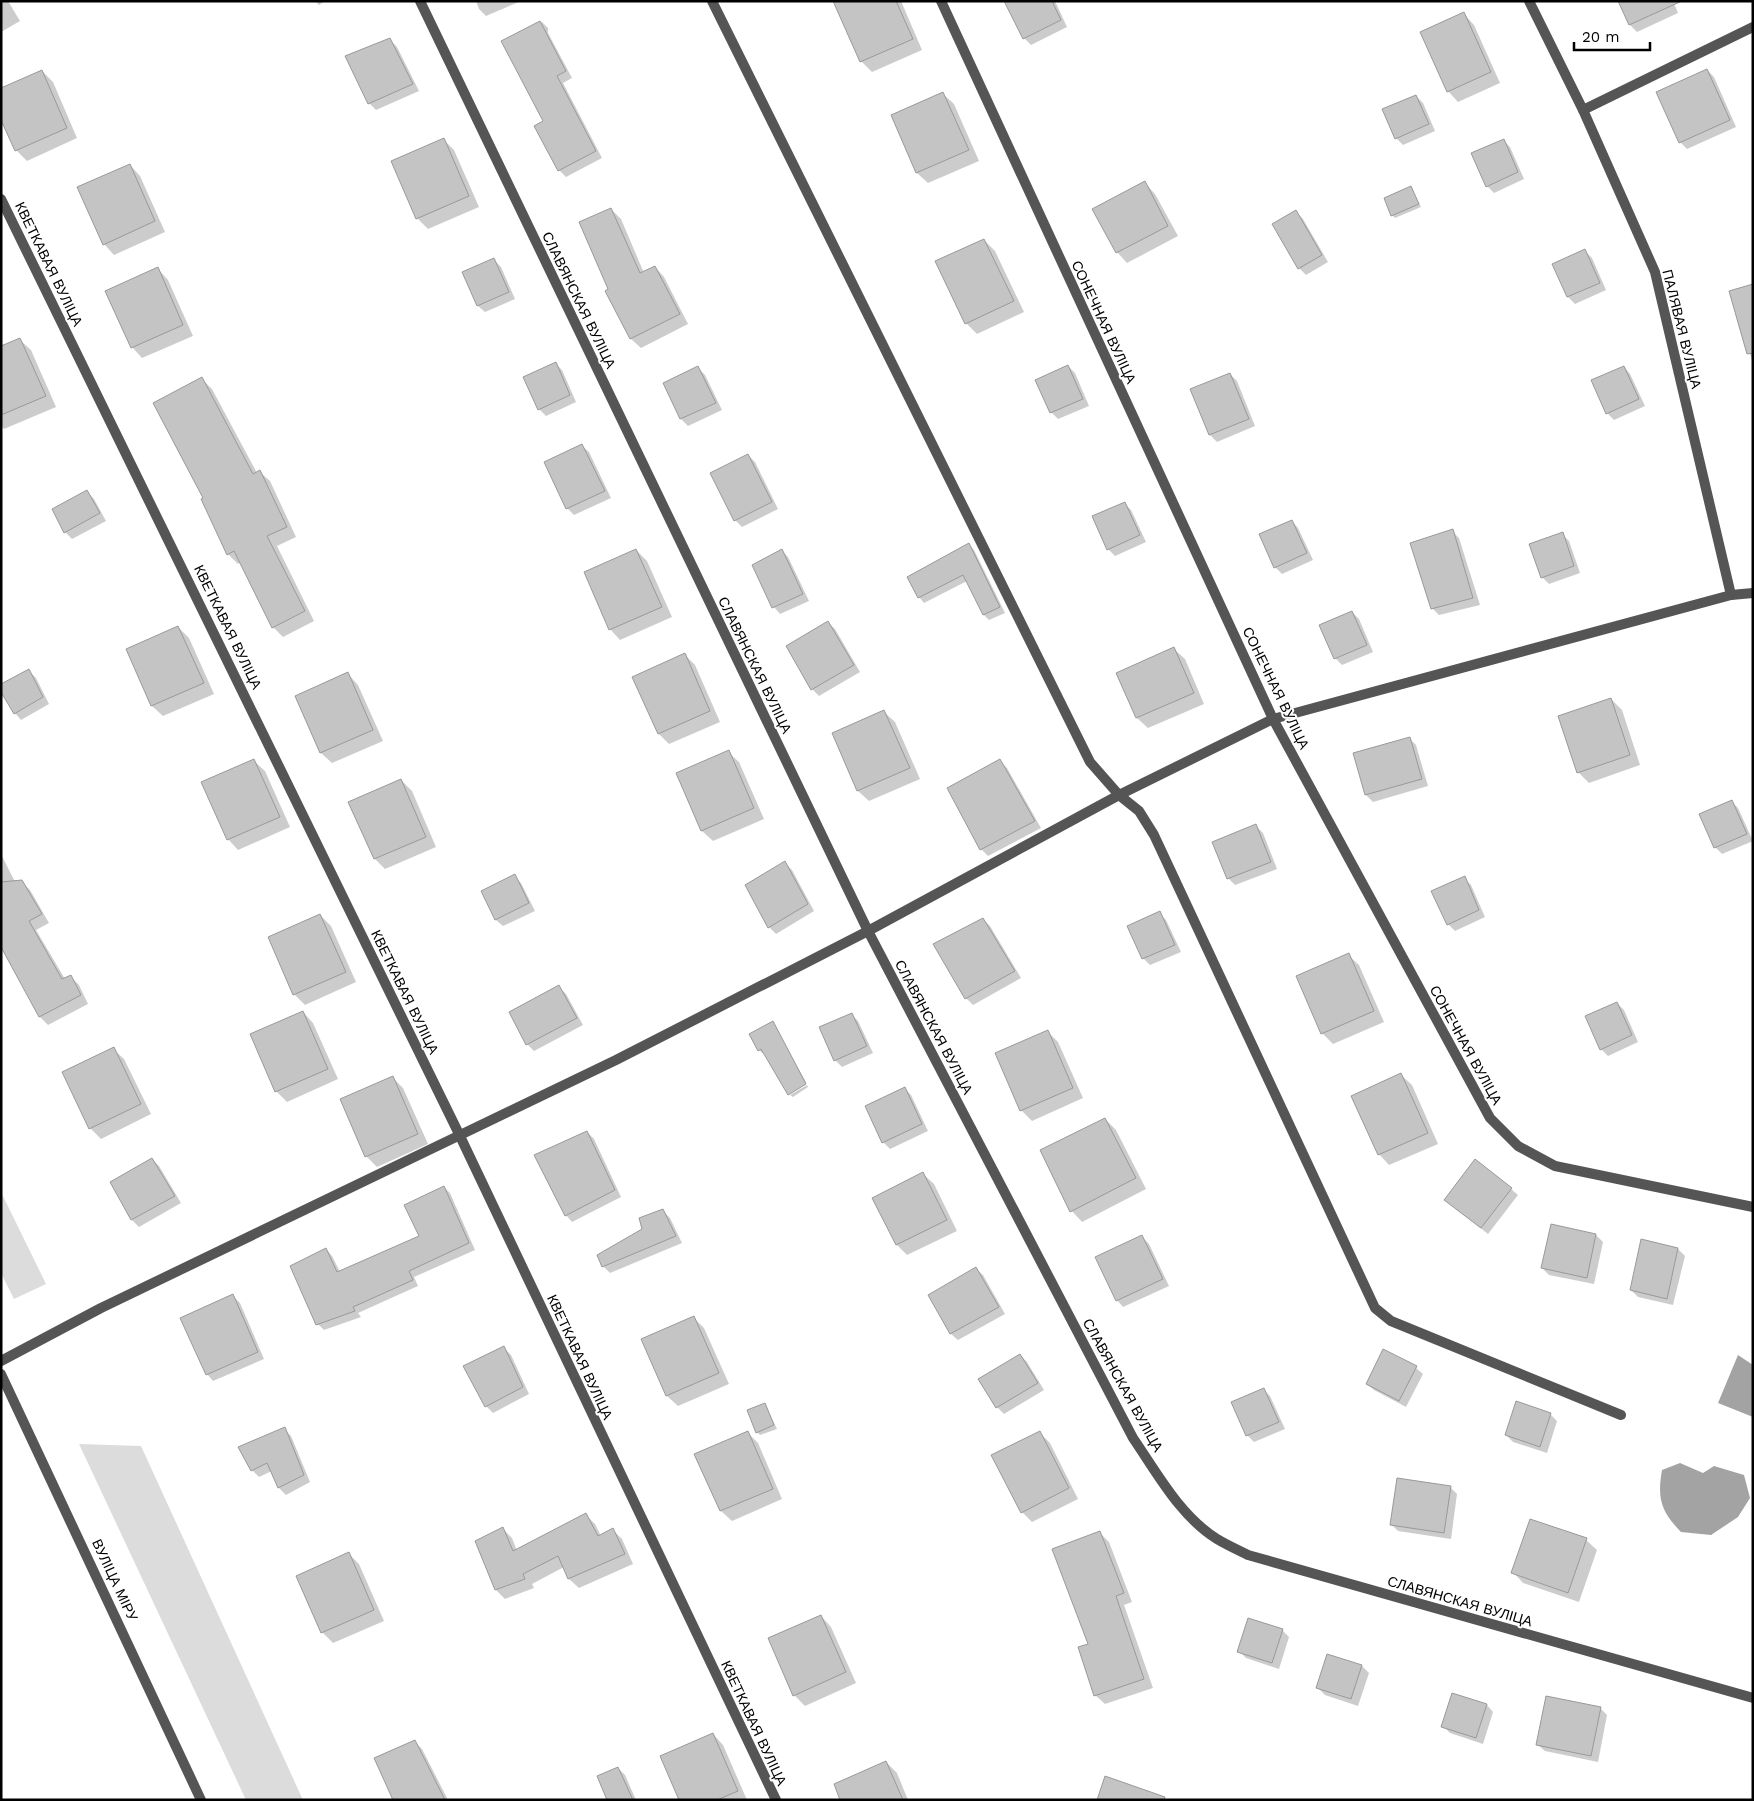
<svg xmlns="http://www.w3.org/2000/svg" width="1754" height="1801" viewBox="0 0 1754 1801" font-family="'Work Sans',sans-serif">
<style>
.green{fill:#dcdcdc}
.water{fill:#a3a3a3}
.shadow{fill:#0003}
.building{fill:#c4c4c4;stroke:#999}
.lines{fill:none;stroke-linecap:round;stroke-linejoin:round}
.service{stroke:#555;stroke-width:10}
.minor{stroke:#555;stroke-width:10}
.tertiary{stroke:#555;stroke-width:10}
.labels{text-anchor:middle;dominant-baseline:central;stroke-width:4;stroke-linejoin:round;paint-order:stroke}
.street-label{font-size:14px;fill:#000;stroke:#fff}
</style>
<rect width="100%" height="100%" fill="#fff"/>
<!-- green -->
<g class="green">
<path d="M1,1192l45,92 -32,15 -13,-26z"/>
<path d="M79,1444l62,2 162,354h-57z"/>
</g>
<!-- water -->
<g class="water">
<path d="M1738,1355l15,10v52l-35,-14z"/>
<path d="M1680,1463l23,10 11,-7 30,9 6,23 -12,19 -27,18 -30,-3c-20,-21 -24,-33 -19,-62z"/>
</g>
<!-- shadow -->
<g class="shadow">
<path d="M1,1h7l12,20 -19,11z"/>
<path d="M315,1h10l-6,4z"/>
<path d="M476,1h45l-35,15 -7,-7z"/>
<path d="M844,1h57l21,49 -50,22 -11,-11z"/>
<path d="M1011,1h44l12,26 -36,18 -7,-7z"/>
<path d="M1619,1h54l5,12 -41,19 -7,-7z"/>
<path d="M1464,14l10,11 26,58 -42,19 -10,-11z"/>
<path d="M542,22l6,6v5l24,45 -9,5 39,75 -36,19 -7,-7 -15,-49 -41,-79z"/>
<path d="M390,40l7,7 22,44 -43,19 -7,-7z"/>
<path d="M1707,70l7,7 22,50 -49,22 -7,-7 -22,-50z"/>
<path d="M42,71l11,11 24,56 -50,23 -11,-11z"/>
<path d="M943,94l11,10 25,57 -51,22 -11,-10 -25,-57z"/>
<path d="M1416,96l7,7 12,28 -32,14 -7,-7z"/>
<path d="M443,139l11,11 25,57 -51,22 -11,-11z"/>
<path d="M1503,140l7,7 14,32 -30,14 -7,-7z"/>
<path d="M130,165l10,11 25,56 -51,23 -10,-11z"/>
<path d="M1145,183l10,11 23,42 -51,27 -10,-11z"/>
<path d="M1411,188l10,19 -26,11 -3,-3z"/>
<path d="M611,209l10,10 23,54 11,-6 9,10 24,47 -47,24 -10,-9 -24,-48 3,-1z"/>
<path d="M1296,212l7,7 25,43 -22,13 -7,-7z"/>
<path d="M984,240l11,11 29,61 -47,22 -11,-11z"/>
<path d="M1585,251l7,7 14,32 -31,14 -7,-7 -14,-33z"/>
<path d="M494,260l7,7 14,32 -30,13 -7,-6z"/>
<path d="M158,269l10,11 25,56 -51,22 -10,-11z"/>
<path d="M1753,285v78l-23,-71z"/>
<path d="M20,340l11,10 25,57 -52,22 -3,-3v-78z"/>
<path d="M555,363l7,7 14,32 -30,14 -7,-7z"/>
<path d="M1068,366l7,7 14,33 -31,13 -7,-7 -14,-32z"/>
<path d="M1624,367l6,7 15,32 -31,14 -7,-7z"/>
<path d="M698,368l7,7 17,35 -34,16 -7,-7 -16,-35z"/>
<path d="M1230,374l7,7 18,45 -38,16 -7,-7 -18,-45z"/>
<path d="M202,379l10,10 45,84 3,-1 10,9 26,56 -19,9 37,75 -31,16 -10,-10 -32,-65 -3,2 -10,-10 -23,-56z"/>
<path d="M582,446l7,6 22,46 -37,17 -7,-7 -22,-45z"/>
<path d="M748,455l7,7 23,47 -36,18 -7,-7z"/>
<path d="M87,492l7,7 12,22 -34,18 -7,-7 -12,-22z"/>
<path d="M1124,503l7,7 15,32 -31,14 -7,-7z"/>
<path d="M1292,521l6,7 15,32 -31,14 -7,-7z"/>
<path d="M1452,531l7,7 21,67 -41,10 -7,-7z"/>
<path d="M1562,534l7,7 11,32 -31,11 -7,-7z"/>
<path d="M969,545l5,5 31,63 -16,7 -5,-5 -17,-34 -43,22 -5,-6z"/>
<path d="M636,550l11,11 25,56 -52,23 -10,-11z"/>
<path d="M781,550l7,7 21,44 -29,13 -6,-7 -20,-41z"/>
<path d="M1352,612l7,7 14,33 -31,13 -7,-7z"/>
<path d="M828,623l7,6 25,43 -41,24 -7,-7z"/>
<path d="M178,627l11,11 25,56 -51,22 -11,-10 -25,-57z"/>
<path d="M1174,649l11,10 19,45 -56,24 -11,-10 -19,-44z"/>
<path d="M685,655l10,10 25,57 -51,22 -10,-10z"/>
<path d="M29,671l7,7 13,26 -28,16 -6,-7z"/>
<path d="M348,674l10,11 25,56 -51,22 -11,-10 -24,-57z"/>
<path d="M1611,699l11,11 18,55 -51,18 -11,-11z"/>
<path d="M884,712l11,10 25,57 -51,22 -11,-10 -25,-57z"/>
<path d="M1409,738l7,7 12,41 -55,16 -7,-7z"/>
<path d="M728,752l11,10 25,57 -51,22 -11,-10 -24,-57z"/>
<path d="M254,761l11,10 25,56 -52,23 -10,-11z"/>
<path d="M1000,761l7,7 34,60 -53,28 -7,-7z"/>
<path d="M401,780l11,11 24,56 -51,22 -10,-10z"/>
<path d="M1731,801l7,7 15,33 -31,13 -7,-7z"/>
<path d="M1256,826l7,7 14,36 -42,16 -7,-7z"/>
<path d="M1,854l14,28 6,-1 9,9 19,33 -13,7 29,49 6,-2 8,8 9,19 -40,21 -8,-8 -39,-75z"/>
<path d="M785,863l7,7 22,41 -38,23 -7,-7z"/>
<path d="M514,876l7,7 14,28 -32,15 -7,-6 -14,-28z"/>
<path d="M1464,878l7,7 14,32 -30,14 -7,-7z"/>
<path d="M1159,913l7,7 15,32 -31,13 -7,-7z"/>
<path d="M320,915l11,11 25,56 -51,23 -11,-11z"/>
<path d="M983,919l7,7 31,52 -48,27 -7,-7z"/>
<path d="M1348,955l11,10 25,57 -51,22 -11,-11z"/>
<path d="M559,987l7,7 17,31 -49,26 -7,-7z"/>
<path d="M1617,1003l7,7 14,32 -30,14 -7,-7z"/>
<path d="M303,1012l10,11 25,56 -51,23 -11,-11z"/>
<path d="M851,1014l7,7 15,32 -31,14 -7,-7z"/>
<path d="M772,1023l34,59 -17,11 -25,-41 -2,1 -3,-3z"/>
<path d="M1047,1031l11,11 25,56 -51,23 -11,-11z"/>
<path d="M113,1049l11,10 27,55 -50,25 -11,-11z"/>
<path d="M1401,1075l11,10 26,59 -49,21 -10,-11z"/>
<path d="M392,1077l11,11 25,56 -51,23 -11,-11z"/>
<path d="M807,1085l1,2 -15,10 -3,-2z"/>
<path d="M904,1088l7,7 17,36 -38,18 -7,-7z"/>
<path d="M1105,1119l11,11 30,59 -64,33 -10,-11z"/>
<path d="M587,1132l7,7 27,58 -49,25 -6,-7z"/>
<path d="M152,1159l7,7 22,37 -42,24 -7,-7 -21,-38z"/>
<path d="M923,1174l11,10 23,47 -50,24 -10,-10 -23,-47z"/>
<path d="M444,1187l6,6 25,57 -61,27 4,9 -60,27 3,4 -37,13 -6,-6 8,-75 6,7 8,16 80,-36z"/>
<path d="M1511,1189l7,6 -30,39 -43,-34z"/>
<path d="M663,1211l7,7 12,25 -72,30 -7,-7z"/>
<path d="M1596,1235l7,7 -9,42 -45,-9 -7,-7z"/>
<path d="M1142,1237l7,7 20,42 -46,21 -6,-7z"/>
<path d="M1678,1249l7,7 -12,49 -35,-8 -7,-7z"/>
<path d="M976,1269l7,6 22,39 -47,26 -7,-6 -22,-39z"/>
<path d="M233,1296l7,7 24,56 -51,22 -6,-7z"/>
<path d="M693,1317l11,11 25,56 -51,22 -11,-10 -24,-57z"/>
<path d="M504,1348l7,7 18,39 -36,19 -7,-7 -21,-39z"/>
<path d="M1020,1355l7,7 17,28 -40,24 -7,-7z"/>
<path d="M1416,1368l7,6 -17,33 -32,-17 -7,-6z"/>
<path d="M1264,1390l6,6 15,33 -31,13 -7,-7z"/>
<path d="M765,1404l12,25 -17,6 -3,-3z"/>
<path d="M1550,1414l7,7 -10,32 -34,-11 -7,-7z"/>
<path d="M284,1429l7,7 19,46 -24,13 -7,-7 -7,-17 -13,6 -7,-7z"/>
<path d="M747,1432l11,11 24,56 -50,22 -11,-10 -25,-57z"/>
<path d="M1039,1432l11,11 28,56 -46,23 -10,-10z"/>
<path d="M1450,1487l7,7 -6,45 -53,-8 -7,-7z"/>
<path d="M585,1514l10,10 6,12 12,-6 9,9 11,25 -54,24 -10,-9 -5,-12 -32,17 2,4 -29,11 -9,-9 7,-61 9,9 5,13z"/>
<path d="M1100,1533l9,9 23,60 -8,3 29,83 -48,16 -10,-9 -5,-50z"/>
<path d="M1586,1540l11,10 -18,52 -56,-19 -10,-11z"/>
<path d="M349,1554l10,10 25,57 -51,22 -11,-11 -25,-56z"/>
<path d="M821,1616l10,11 25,56 -51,23 -11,-11z"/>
<path d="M1282,1630l7,7 -10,32 -33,-11 -7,-7z"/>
<path d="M1328,1656l34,10 7,7 -11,33 -33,-11 -7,-7z"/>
<path d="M1487,1705l6,7 -10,32 -33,-11 -7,-7z"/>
<path d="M1600,1708l7,7 -9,47 -53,-11 -7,-6z"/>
<path d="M713,1734l10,11 24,55h-66z"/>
<path d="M415,1742l7,7 26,51h-54z"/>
<path d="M886,1762l11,11 11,27h-66z"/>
<path d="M618,1768l7,7 11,25h-27z"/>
</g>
<!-- building -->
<g class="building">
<path d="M833,1h63l17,38 -53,23z"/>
<path d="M1004,1h48l9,19 -38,19z"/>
<path d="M1618,1h64l-53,24z"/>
<path d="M1464,12l27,60 -44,20 -27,-60z"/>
<path d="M540,21l26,50 -9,5 39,75 -38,20 -24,-45 9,-5 -42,-80z"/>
<path d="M390,38l23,46 -45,20 -23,-48z"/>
<path d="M1707,69l23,51 -51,23 -23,-51z"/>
<path d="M42,70l25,58 -52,23 -14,-31v-32z"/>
<path d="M943,92l26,58 -53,23 -25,-58z"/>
<path d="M1416,95l13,29 -34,15 -13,-30z"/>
<path d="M444,138l25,58 -53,23 -25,-58z"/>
<path d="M1504,139l14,33 -32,15 -15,-34z"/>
<path d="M130,164l25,57 -52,24 -26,-58z"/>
<path d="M1145,181l23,45 -52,27 -24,-44z"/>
<path d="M1411,186l8,18 -28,12 -7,-18z"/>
<path d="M611,208l29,65 15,-7 25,48 -50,25 -25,-48 3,-2 -29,-67z"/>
<path d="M1296,210l26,45 -24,14 -26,-45z"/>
<path d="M984,239l30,62 -49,23 -30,-63z"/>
<path d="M1585,249l15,34 -33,14 -15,-33z"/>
<path d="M494,258l15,34 -32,14 -15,-34z"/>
<path d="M158,267l25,58 -52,23 -26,-57z"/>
<path d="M1753,284v69l-6,1 -18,-63z"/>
<path d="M20,338l26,58 -45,19v-69z"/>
<path d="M556,362l14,33 -32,15 -15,-33z"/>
<path d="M1068,365l15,34 -33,14 -15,-33z"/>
<path d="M698,366l18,37 -36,16 -17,-36z"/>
<path d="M1624,366l15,33 -33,15 -15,-34z"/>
<path d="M1230,373l19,46 -40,16 -19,-46z"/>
<path d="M202,377l51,97 7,-4 27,57 -20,9 38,75 -33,17 -38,-77 -7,4 -26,-56 2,-1 -50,-95z"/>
<path d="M582,444l23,47 -39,18 -22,-47z"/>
<path d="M748,454l24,48 -38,19 -24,-48z"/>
<path d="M87,490l13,23 -36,20 -12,-24z"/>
<path d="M1125,502l15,33 -33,15 -15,-34z"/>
<path d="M1292,520l15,33 -33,15 -15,-34z"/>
<path d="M1453,529l20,69 -42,11 -21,-66z"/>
<path d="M1563,532l11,34 -33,12 -12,-34z"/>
<path d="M969,543l31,64 -17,8 -20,-40 -45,23 -11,-21z"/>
<path d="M636,549l26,58 -53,23 -25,-58z"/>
<path d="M782,549l21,45 -31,14 -20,-43z"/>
<path d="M1352,611l15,34 -33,14 -15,-34z"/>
<path d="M828,621l26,44 -43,25 -25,-44z"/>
<path d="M178,626l26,57 -53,23 -25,-57z"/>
<path d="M1174,647l20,46 -58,25 -20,-45z"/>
<path d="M685,653l25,58 -52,23 -26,-57z"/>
<path d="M29,669l14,28 -29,17 -13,-22v-8z"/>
<path d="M348,672l25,58 -53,23 -25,-57z"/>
<path d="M1611,698l19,57 -53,18 -19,-57z"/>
<path d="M884,710l26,58 -53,23 -25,-58z"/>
<path d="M1410,737l12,42 -57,16 -12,-42z"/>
<path d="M729,750l25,58 -53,23 -25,-58z"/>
<path d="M254,759l26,58 -53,23 -26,-58z"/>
<path d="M1000,759l35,62 -55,29 -33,-62z"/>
<path d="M401,779l25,58 -52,22 -26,-57z"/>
<path d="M1732,800l15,34 -33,14 -15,-34z"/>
<path d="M1256,824l15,38 -44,17 -15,-37z"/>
<path d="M785,861l23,43 -40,24 -23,-43z"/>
<path d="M515,874l14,29 -34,17 -14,-29z"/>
<path d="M1465,876l14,34 -32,15 -16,-34z"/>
<path d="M22,880l20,34 -13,7 33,58 9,-4 10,20 -42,22 -38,-70v-65z"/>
<path d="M1160,911l15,34 -33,14 -15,-33z"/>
<path d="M320,914l26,58 -53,23 -25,-58z"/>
<path d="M983,918l32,53 -50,28 -32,-55z"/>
<path d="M1349,953l25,58 -53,23 -25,-58z"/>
<path d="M559,985l18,33 -51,27 -17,-33z"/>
<path d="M1617,1002l15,33 -32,15 -15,-34z"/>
<path d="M303,1011l25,58 -53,23 -25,-58z"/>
<path d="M852,1013l15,33 -33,15 -15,-34z"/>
<path d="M773,1021l33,63 -18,11 -27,-46 -3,2 -9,-17z"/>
<path d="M1048,1030l25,58 -53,23 -25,-58z"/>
<path d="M114,1047l27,57 -52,25 -27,-57z"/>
<path d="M1401,1073l27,60 -50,22 -27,-59z"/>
<path d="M393,1076l25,58 -53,23 -25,-58z"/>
<path d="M905,1087l17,37 -40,19 -17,-37z"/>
<path d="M1105,1118l31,60 -66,34 -30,-62z"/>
<path d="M587,1131l28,59 -50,26 -31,-61z"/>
<path d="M152,1158l23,38 -44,24 -21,-38z"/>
<path d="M1475,1159l37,29 -31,40 -37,-28z"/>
<path d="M923,1172l24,48 -51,25 -24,-47z"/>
<path d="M444,1186l25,57 -60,28 4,9 -60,27 2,4 -39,14 -26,-59 36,-18 11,24 82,-36 -15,-31z"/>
<path d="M663,1209l13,27 -74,31 -5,-12 45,-26 -3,-11z"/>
<path d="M1551,1224l45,10 -9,44 -46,-10z"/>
<path d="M1142,1235l21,44 -47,22 -21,-44z"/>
<path d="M1641,1239l37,9 -11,51 -37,-9z"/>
<path d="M976,1267l23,40 -49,27 -22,-39z"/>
<path d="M233,1294l25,58 -52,23 -26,-57z"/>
<path d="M694,1316l25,57 -53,23 -25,-57z"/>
<path d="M504,1346l19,41 -38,20 -22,-41z"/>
<path d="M1383,1349l34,17 -18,35 -33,-17z"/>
<path d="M1020,1354l18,29 -42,25 -18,-29z"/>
<path d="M1264,1388l15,34 -33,14 -15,-34z"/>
<path d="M1516,1401l35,12 -11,34 -35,-12z"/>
<path d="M765,1403l9,22 -18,8 -9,-23z"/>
<path d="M285,1427l19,48 -26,13 -11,-25 -16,8 -13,-24z"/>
<path d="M748,1431l25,58 -53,22 -26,-57z"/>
<path d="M1040,1431l29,57 -48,25 -30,-58z"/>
<path d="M1397,1478l54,8 -7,47 -54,-8z"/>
<path d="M586,1513l12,23 15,-8 12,26 -57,25 -10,-23 -35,18 2,5 -30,11 -20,-49 28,-14 10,24z"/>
<path d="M1530,1519l57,19 -19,55 -57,-20z"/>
<path d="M1100,1531l24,62 -8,3 28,83 -50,17 -16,-49 10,-3 -36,-95z"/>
<path d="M349,1552l25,58 -53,23 -25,-57z"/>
<path d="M821,1615l25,57 -53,24 -25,-58z"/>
<path d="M1248,1618l35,11 -11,34 -35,-11z"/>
<path d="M1327,1654l35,11 -11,34 -35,-11z"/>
<path d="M1452,1693l35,11 -11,34 -35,-11z"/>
<path d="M1546,1696l55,11 -10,49 -55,-11z"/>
<path d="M713,1733l25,58 -21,9h-38l-19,-44z"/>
<path d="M415,1740l30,60h-52l-19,-42z"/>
<path d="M886,1761l17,39h-63l-6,-16z"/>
<path d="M618,1767l15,33h-26l-10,-24z"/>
<path d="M1105,1776l60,21 -1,3h-67z"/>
</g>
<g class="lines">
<!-- service -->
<g class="service">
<path d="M712,1l378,761 29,33 20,16 15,24 221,473 16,13 230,94"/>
<path d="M1583,110l170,-83"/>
</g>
<!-- minor -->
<g class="minor">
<path d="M420,1l448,930 265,507c24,35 47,78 84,101 10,6 21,11 31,16l505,143"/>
<path d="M941,1l332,718 217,399 28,28 37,20 198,41"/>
<path d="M1529,1l54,109 72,162 76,323"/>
<path d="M1,199l458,935 317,666"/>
<path d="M1,1361l100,-53 515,-248 252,-129 251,-136 154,-76 458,-124 22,-2"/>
</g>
<!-- tertiary -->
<path class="tertiary" d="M1,1374l200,426"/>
</g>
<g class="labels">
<!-- street labels -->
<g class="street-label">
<text transform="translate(49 264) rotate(64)">КВЕТКАВАЯ ВУЛІЦА</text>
<text transform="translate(579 300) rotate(64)">СЛАВЯНСКАЯ ВУЛІЦА</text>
<text transform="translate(1104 322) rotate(65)">СОНЕЧНАЯ ВУЛІЦА</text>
<text transform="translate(1682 329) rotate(76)">ПАЛЯВАЯ ВУЛІЦА</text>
<text transform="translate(228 627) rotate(64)">КВЕТКАВАЯ ВУЛІЦА</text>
<text transform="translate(755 665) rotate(64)">СЛАВЯНСКАЯ ВУЛІЦА</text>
<text transform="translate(1276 688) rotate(64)">СОНЕЧНАЯ ВУЛІЦА</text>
<text transform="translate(405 992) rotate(64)">КВЕТКАВАЯ ВУЛІЦА</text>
<text transform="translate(934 1027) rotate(62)">СЛАВЯНСКАЯ ВУЛІЦА</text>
<text transform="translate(1466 1045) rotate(61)">СОНЕЧНАЯ ВУЛІЦА</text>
<text transform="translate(580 1357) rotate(65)">КВЕТКАВАЯ ВУЛІЦА</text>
<text transform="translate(1123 1385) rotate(61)">СЛАВЯНСКАЯ ВУЛІЦА</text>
<text transform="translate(115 1580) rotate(65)">ВУЛІЦА МІРУ</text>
<text transform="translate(1460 1601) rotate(16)">СЛАВЯНСКАЯ ВУЛІЦА</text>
<text transform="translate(754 1723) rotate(65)">КВЕТКАВАЯ ВУЛІЦА</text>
</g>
</g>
<!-- border -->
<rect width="1754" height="1801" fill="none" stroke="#000000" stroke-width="5"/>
<!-- scale -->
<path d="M1574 42v8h76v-8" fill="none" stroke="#000000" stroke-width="2.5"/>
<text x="1582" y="42" font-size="15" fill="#000000" stroke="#ffffff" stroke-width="4" paint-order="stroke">20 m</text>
</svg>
